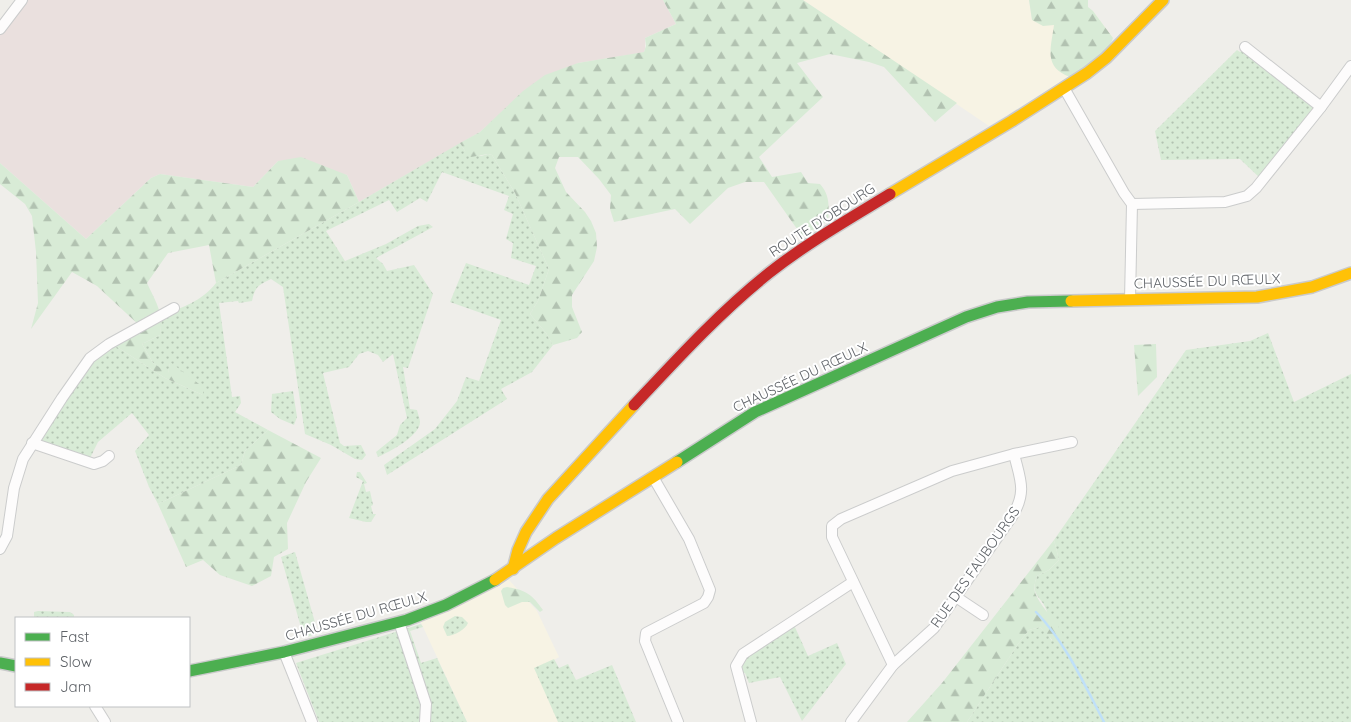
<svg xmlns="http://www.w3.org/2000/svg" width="1351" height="722" viewBox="0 0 1351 722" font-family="Quicksand,sans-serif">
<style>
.commercial{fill:#f7f3e4}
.medical{fill:#eae0de}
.green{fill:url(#green-dots)}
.forest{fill:url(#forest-firs)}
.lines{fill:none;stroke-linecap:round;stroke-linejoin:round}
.stream{stroke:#bfe0f9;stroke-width:2.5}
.street-casing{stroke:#cbcccc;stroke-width:12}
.fast-casing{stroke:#cacacb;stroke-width:14}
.slow-casing{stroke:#cacacb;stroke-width:14}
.jam-casing{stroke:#cacacb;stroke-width:14}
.street{stroke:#fdfcfc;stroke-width:10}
.fast{stroke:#4caf50;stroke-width:11}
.slow{stroke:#ffc107;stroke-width:11}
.jam{stroke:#c62828;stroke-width:11}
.labels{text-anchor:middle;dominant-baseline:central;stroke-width:4;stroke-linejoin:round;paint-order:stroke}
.street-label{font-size:14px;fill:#5f6368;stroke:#fff}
</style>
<defs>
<pattern id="green-dots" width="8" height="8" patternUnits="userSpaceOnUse" patternTransform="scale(1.25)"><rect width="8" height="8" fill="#d8ebd6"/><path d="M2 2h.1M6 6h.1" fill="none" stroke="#b2c2b1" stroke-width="1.8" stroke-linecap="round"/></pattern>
<pattern id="forest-firs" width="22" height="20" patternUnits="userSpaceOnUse" patternTransform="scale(1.25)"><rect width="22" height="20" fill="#d8ebd6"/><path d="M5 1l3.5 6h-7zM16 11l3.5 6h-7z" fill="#b2c2b1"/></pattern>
</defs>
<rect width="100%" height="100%" fill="#efeeea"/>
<!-- commercial -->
<g class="commercial">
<path d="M803,0h226l3,20 61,-9 20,27 -19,24 -105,64z"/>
<path d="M502,576l8,5 27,30 22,46 -5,3 29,62h-116l-49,-106z"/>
</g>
<!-- medical -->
<path class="medical" d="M22,0h641l13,24 -31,14v11l-1,3 -3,1 -63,10 -77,50 -21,19 -121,70 -12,-27 -69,-14 -25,26 -93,-13 -9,4 -65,61 -86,-76v-134z"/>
<!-- green -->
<g class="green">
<path d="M1245,47l76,60 -59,73 -22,-21 -79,1 -6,-29 82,-81 3,2z"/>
<path d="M460,143l5,8 16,5 7,-2 4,1 23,38 34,76 -11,32 -8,13 16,19 7,12 -21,27 -31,17 6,10 -120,76 -3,-10 51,-36 22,-28 9,-24 13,4 22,-61 -51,-18 16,-39 63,22 7,-19 -25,-8 2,-15 -7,-4 7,-25 -9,-4 5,-14 -67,-24 -15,30 -7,-4 -23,14 -8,-12 -63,31 19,30 41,-17 32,-18 11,-2 4,3 -57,31 7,6 4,7 27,-6 19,29 -25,74 -5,-1 7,42 7,1c1,4 3,9 3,12 0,14 -31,30 -42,35l-2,-5 21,-17 3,-10 7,-7 -14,-64 -10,8 -5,-7 -10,-4 -9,3 -10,13 -26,6 17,70 4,3 17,-1 5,10 -4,5 -7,-1 -24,-14 -26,-11 -22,-147 -12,-8c-13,6 -16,8 -19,22l-13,2 -1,-2 -19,2 13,94 8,-1 1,7 -6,9 33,18 -23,21 -4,14 -83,39 -9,-17 -14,-36 14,-16 -17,-22 -34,29 -10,20 -56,-19 58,-85 21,-15 54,35 38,17 -33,-32 -2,11 -15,-11 -11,-19 18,-9 2,-19c22,-10 39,-14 54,-33l143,-81z"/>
<path d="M1268,333l26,69 57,-28v348h-384l51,-78 11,-14 11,-3 7,6 5,8c-2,-9 -2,-20 -5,-29 -4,-16 -18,-15 -10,-36l12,-6 10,-10 -5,-20 132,-190 64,-9z"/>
<path d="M293,391l4,26 -3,8 -14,-6 -9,-7 1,-18z"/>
<path d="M357,472h3l7,11 -3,1 2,8 4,-1 3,14 -2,1 2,8h3l-5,8h-5l-17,-4 14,-37 -7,-4z"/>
<path d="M295,552l23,81 -14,5 -23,-81z"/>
<path d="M38,611l32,1 4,3v3h-40v-6z"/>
<path d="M455,616l7,1 6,6c-2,6 -14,13 -21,13l-4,-9 2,-5z"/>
<path d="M421,624l2,3 -13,4 11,32 16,-5 30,64h-148l-23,-59z"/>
<path d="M794,625l14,31 29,-13 9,21 -44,57 -22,-44 -31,6 -4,-10h-2l-3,-8 2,-5z"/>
<path d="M554,659l5,9 9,-4 8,16 36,-15 24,57h-78l-24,-54z"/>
</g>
<!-- forest -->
<g class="forest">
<path d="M663,0h140l154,103 -22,19 -51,-55 -15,-5 -39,-8 -33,9 26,34 -64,60 13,20 29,-5 7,11 12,1c10,11 9,22 8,37l-26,15 -38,-54h-19l-17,6 -38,36 -15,-15 -61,13 -4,-13 1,-14 -12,-16 -21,-22h-19l-4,11 11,24 19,20 6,9 5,12 1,14 -3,14 -22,34v12l10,25 -5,6 -24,7 -7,-12 -16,-19 8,-13 11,-32 -34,-76 -23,-38 -4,-1 -17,3 -6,-6 -5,-8 20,-11 43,-41 22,-16 33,-12 66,-11 2,-6 -1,-8 31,-14z"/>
<path d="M1029,0h59v7l5,4 20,27c-6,18 -27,29 -43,39 -27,-10 -19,-29 -16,-52l-11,1 -11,-6z"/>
<path d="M301,157l46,18 12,27 -143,81 -7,-38 -41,8 -21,30c9,20 17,29 13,52l-18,9 11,19 15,10 2,-11 33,25v8l-38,-17 -54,-35 29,-17 -43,-40 -25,-14 -41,57 7,-26 -2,-51 -4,-36 -7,-12 -25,-20v-21l86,76 65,-61 9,-4 93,13 25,-26z"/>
<path d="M1156,344l1,33 -19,19 -4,-51z"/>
<path d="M268,430l53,28 -15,24 -19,41 1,26 -14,8 -3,19 -19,10 -32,-11 -17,-15 -17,7 -28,-63 83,-39 4,-14z"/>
<path d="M1054,540l5,20 -10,10 -12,6c-2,6 -4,12 -1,19 7,15 21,26 29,43l-6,7c-8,-5 -12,-12 -19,-18l-11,3 -11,14 -51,78h-60l35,-39z"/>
<path d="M507,587c19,3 25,7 36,23l-3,2 -10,-10h-8l-14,6 -3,-3 -4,-14 2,-3z"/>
</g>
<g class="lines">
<!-- stream -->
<path class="stream" d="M1036,612c30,31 48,72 68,110"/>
<!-- street casing -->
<g class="street-casing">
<g id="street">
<path d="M0,29l22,-29"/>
<path d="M1245,47l76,60"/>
<path d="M1064,88l60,105 8,11 -2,96"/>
<path d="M1132,204l93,-2 22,-6 9,-8 65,-81 30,-41"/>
<path d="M32,443l62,21 9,-3 6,-5"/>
<path d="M653,477l36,62 21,51 -2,7 -4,6 -58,30 -1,8 33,81"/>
<path d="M0,549l7,-13 7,-48 9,-29 39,-61 28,-40 19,-14 65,-36"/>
<path d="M956,597l27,18"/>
<path d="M399,622l27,82 -1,18"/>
<path d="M284,652l28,70"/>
<path d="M893,665l-61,-128v-11l9,-7 111,-48 62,-17"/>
<path d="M95,706l10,16"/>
<path d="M751,722l-15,-56 7,-12 110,-72"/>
<path d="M851,722l42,-57 41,-37 79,-113c14,-24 7,-36 1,-61l58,-12"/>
</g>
</g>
<!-- fast casing -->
<g class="fast-casing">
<g id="fast">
<path d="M677,462l78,-50 211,-95 31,-10 31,-5 43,-1"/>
<path d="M0,663l16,3"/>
<path d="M189,671l95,-19 123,-32 39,-15 49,-25"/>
</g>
</g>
<!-- slow casing -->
<g class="slow-casing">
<g id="slow">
<path d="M890,194l122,-73 75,-48 19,-15 57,-58"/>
<path d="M1071,301l186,-4 55,-10 39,-14"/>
<path d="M513,569l5,-19 8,-18 22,-33 86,-94"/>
<path d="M495,580l61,-42 121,-76"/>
</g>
</g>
<!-- jam casing -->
<g class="jam-casing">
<path id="jam" d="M634,405c43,-46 86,-93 135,-132 38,-30 80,-54 121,-79"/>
</g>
<!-- street -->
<use href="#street" class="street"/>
<!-- fast -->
<use href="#fast" class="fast"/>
<!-- slow -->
<use href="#slow" class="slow"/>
<!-- jam -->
<use href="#jam" class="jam"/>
</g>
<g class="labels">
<!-- street labels -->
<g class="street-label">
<text transform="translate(822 220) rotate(-33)">ROUTE D'OBOURG</text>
<text transform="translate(1207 281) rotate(-2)">CHAUSSÉE DU RŒULX</text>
<text transform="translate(800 377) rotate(-25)">CHAUSSÉE DU RŒULX</text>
<text transform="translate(975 567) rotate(-55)">RUE DES FAUBOURGS</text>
<text transform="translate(356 616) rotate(-16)">CHAUSSÉE DU RŒULX</text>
</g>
</g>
<!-- legend -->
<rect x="15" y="617" width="175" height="90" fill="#ffffff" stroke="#bfc1c3"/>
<rect x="25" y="633" width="25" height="8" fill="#4caf50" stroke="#bfc1c3"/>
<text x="60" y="642" font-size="15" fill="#5f6368">Fast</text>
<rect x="25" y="658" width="25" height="8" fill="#ffc107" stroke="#bfc1c3"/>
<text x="60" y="667" font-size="15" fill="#5f6368">Slow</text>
<rect x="25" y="683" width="25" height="8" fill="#c62828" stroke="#bfc1c3"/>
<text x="60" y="692" font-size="15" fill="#5f6368">Jam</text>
</svg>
